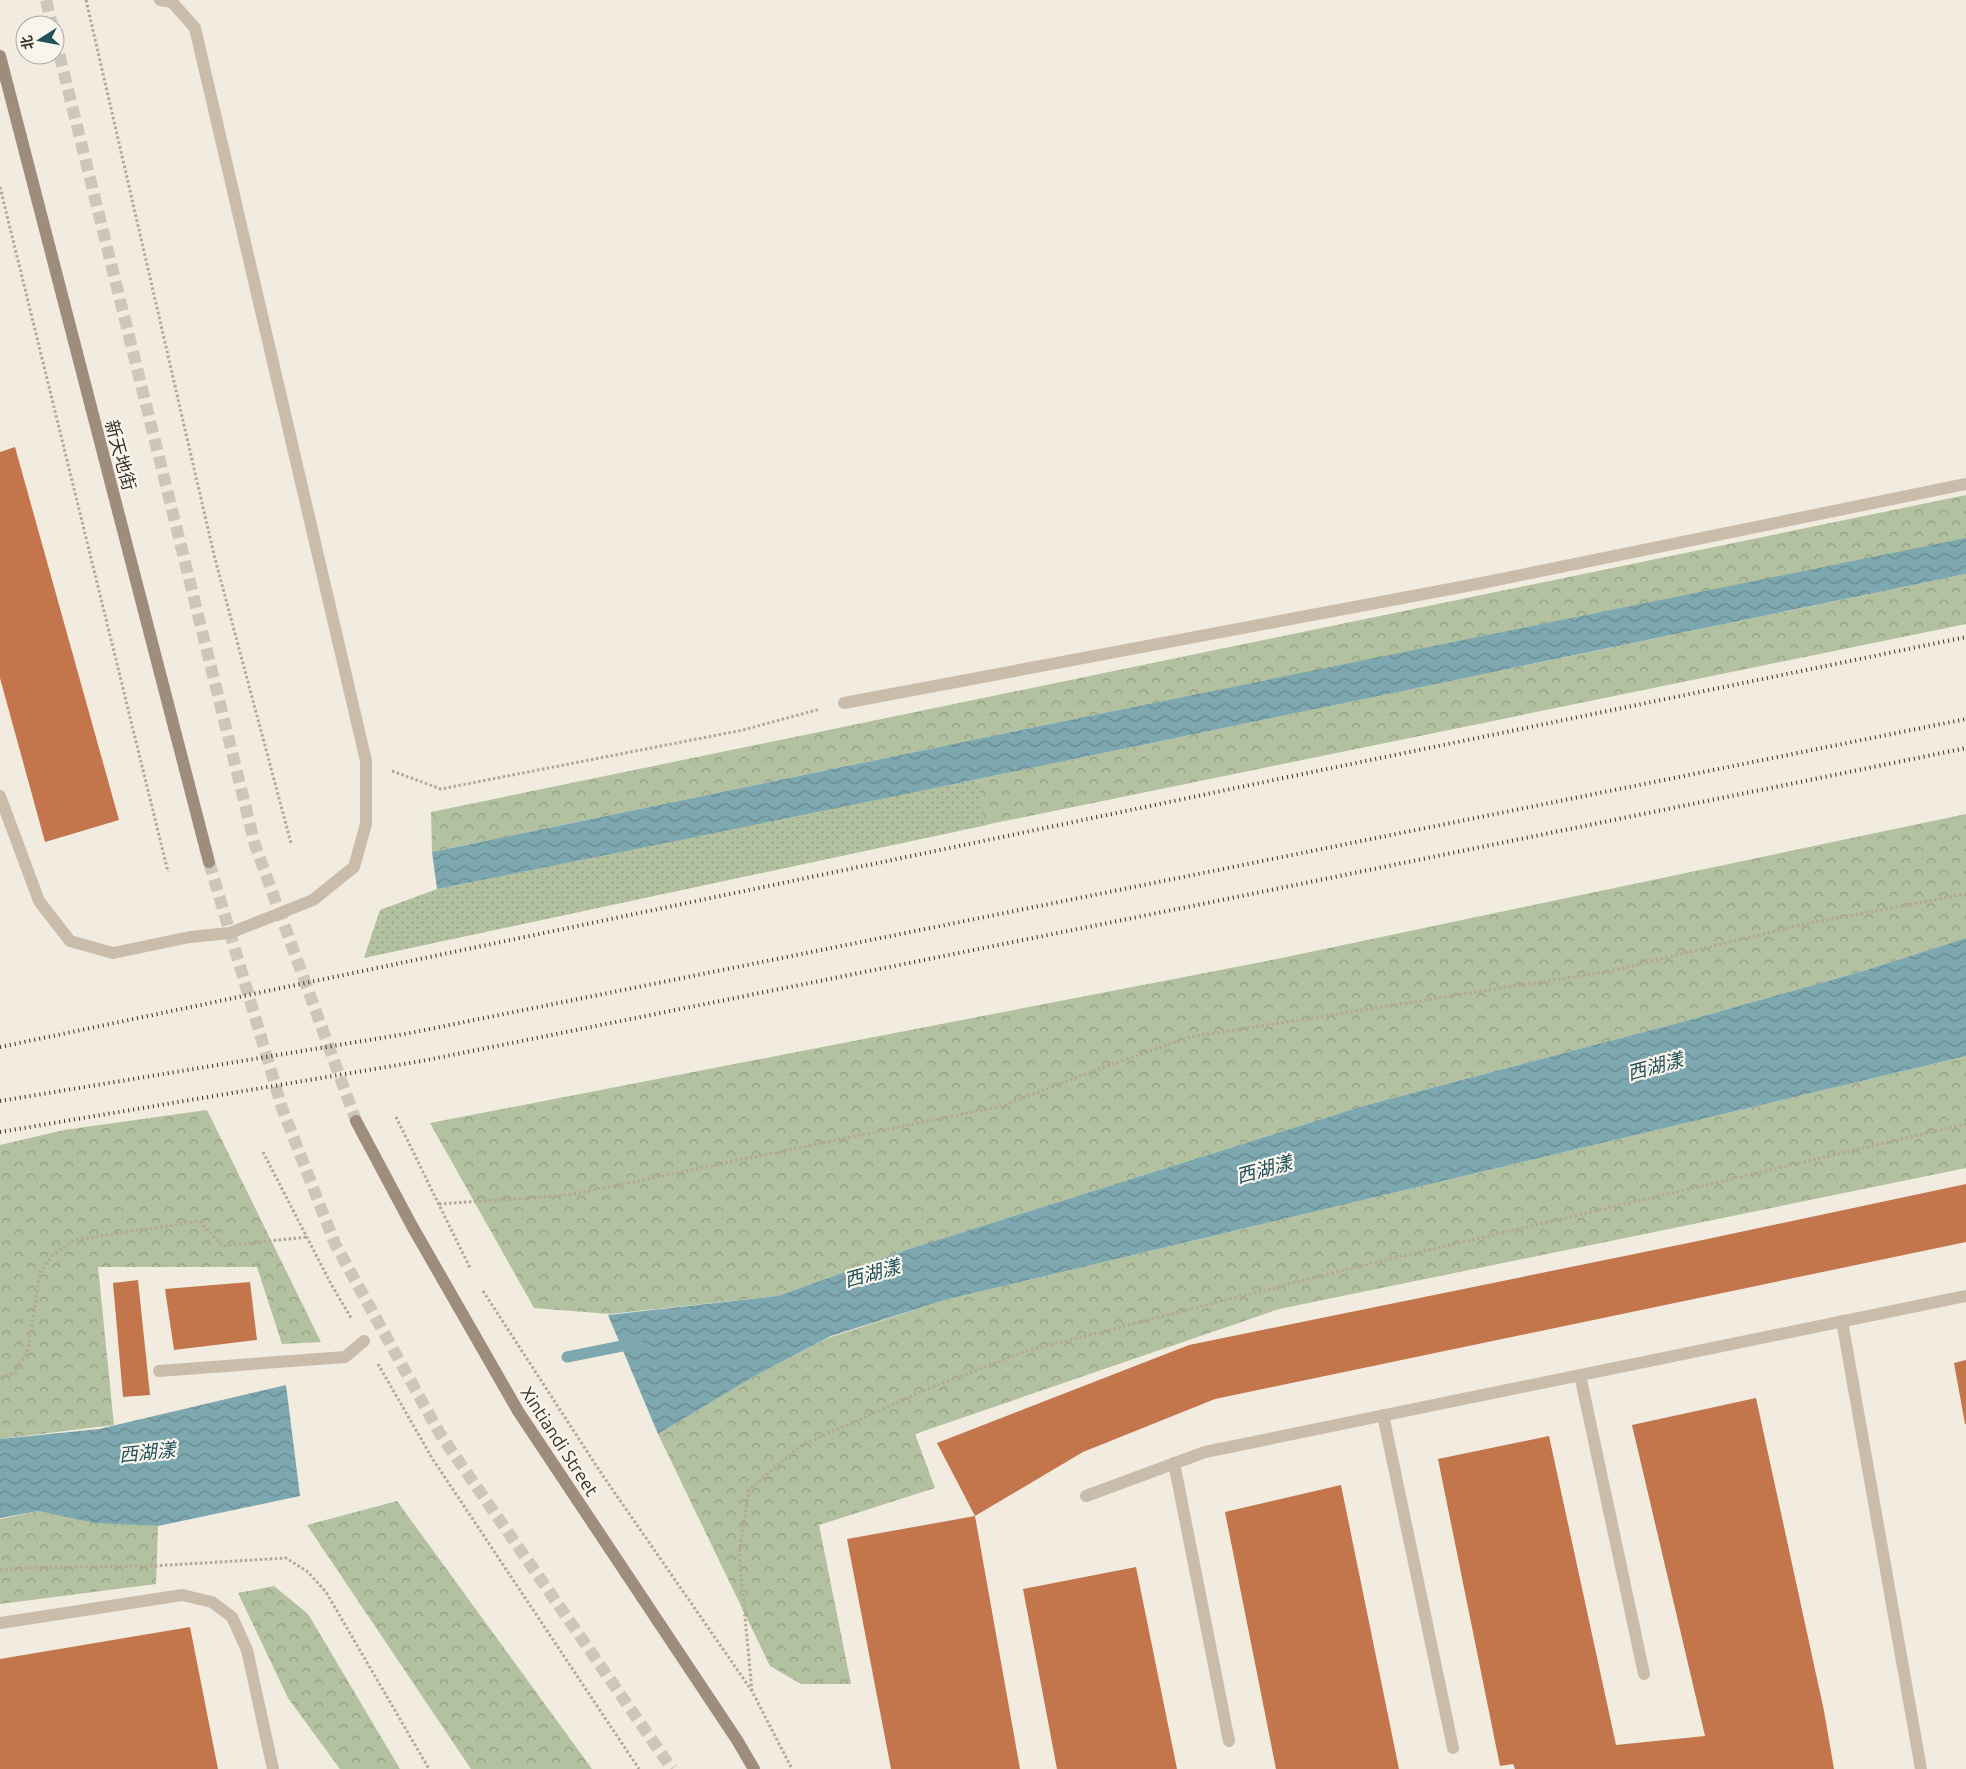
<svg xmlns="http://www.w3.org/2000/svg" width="1966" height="1769" viewBox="0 0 1966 1769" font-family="Ubuntu,'Noto Sans SC',sans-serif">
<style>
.grass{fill:url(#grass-dots)}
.forest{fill:url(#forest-crowns)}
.water{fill:url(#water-waves)}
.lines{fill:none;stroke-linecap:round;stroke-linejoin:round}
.stream{stroke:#7ea8af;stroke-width:11}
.building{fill:#c3754c}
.secondary-tunnel{stroke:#cdc6bb;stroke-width:12;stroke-dasharray:12 6;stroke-linecap:butt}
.path{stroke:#b6a795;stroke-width:3;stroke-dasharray:2.5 2.5;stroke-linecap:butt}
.service{stroke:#cabcab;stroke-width:12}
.secondary{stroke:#9e8c7c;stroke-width:12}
.rail{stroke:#38302a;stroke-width:4;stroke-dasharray:1 4;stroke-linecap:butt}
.labels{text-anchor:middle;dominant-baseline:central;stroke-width:4.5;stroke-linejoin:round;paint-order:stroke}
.street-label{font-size:18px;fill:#38302a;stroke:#faf5ec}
.water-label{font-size:19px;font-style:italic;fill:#205059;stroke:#faf5ec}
</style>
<defs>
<pattern id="grass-dots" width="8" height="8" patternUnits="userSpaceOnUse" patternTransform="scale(1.25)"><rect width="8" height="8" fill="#b2c19f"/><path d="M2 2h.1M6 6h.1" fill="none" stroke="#929d82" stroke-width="1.8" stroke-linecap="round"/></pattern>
<pattern id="forest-crowns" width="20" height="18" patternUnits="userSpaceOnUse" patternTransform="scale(1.25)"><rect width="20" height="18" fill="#b2c19f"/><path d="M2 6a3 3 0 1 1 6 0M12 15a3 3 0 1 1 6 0" fill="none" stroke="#929d82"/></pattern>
<pattern id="water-waves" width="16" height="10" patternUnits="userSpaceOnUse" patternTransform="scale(1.25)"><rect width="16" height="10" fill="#7ea8af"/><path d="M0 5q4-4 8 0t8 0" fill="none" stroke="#68898f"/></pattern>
</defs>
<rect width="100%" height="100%" fill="#f2ebdf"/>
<!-- grass -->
<path class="grass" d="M978,779l9,46 -623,133 16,-48 57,-21z"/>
<!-- forest -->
<g class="forest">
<path d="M1966,495v45l-926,186 -608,126 -1,-40z"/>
<path d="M1966,574v50l-981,201 -7,-46z"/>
<path d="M1966,814v124l-103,33 -174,49 -326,86 -454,143 -131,47 -168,18 -76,-6 -104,-185 847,-164z"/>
<path d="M1966,1056v112l-687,141 -364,125 20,54 -116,37 32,159h-50l-31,-18 -112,-232 97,-58 73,-38 117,-38z"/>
<path d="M207,1110l114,232 -39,2 -25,-77h-159l16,158 -114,14v-294l64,-15z"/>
<path d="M397,1501l195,268h-121l-164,-244z"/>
<path d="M38,1511l50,10 70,5 -2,58 -156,20v-85z"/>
<path d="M274,1586l34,28 92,155h-60l-52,-71 -50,-105z"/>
</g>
<!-- water -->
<g class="water">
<path d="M1966,538v36c-510,105 -1018,213 -1529,315l-5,-37 608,-126z"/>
<path d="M1966,938v118l-1021,244 -114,36 -76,40 -97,58 -50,-119 170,-19 131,-47 454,-143 326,-86 174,-49z"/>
<path d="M286,1385l14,111 -142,30 -63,-3 -57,-12 -38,7v-79l99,-10z"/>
</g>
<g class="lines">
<!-- stream -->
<path class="stream" d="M567,1357l70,-14"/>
</g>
<!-- building -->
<g class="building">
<path d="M15,447l104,373 -74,22 -45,-164v-226z"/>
<path d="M1966,1184v58l-751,157 -132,53 -108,64 -38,-73 252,-98 509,-104z"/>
<path d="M138,1280l12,115 -27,2 -10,-114z"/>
<path d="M250,1282l7,58 -83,10 -9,-61z"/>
<path d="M1966,1360v64h-1l-11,-61z"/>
<path d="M1756,1398l68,313 10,58h-319l-2,-5 -13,2 -62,-307 111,-23 67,309 89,-9 -73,-311z"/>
<path d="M1341,1485l58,284h-123l-51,-257z"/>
<path d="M975,1516l45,253h-129l-44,-230z"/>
<path d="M1136,1567l41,202h-120l-34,-180z"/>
<path d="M190,1627l28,142h-218v-110z"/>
</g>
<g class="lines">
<!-- secondary-tunnel -->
<g class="secondary-tunnel">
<path d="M46,0l6,25"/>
<path d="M55,37l200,808 101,276"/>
<path d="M209,862l73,246 53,136 105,190 232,335"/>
</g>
<!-- path -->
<g class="path">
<path d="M86,0l128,555 77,288"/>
<path d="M0,187l168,685"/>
<path d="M392,771l49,18 302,-59 77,-21"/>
<path d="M396,1117l74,151"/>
<path d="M263,1152l68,132 20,34"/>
<path d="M439,1204l130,-9 433,-89 99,-38 89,-31 421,-66 189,-46 166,-31"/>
<path d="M483,1291l118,182 151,218 40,78"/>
<path d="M378,1364l54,94 207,311"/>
<path d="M0,1377l15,-4 13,-24 12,-77 12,-16 22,-16 125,-19 24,25 84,-9"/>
<path d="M0,1570l22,-2 130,-2 134,-8 22,14 18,20 103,177"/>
<path d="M752,1691l-13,-138 10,-63 51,-44 125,-56 101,-39 326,-83 614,-144"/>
</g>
<!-- service -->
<g class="service">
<path d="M844,703l638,-120 484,-99"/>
<path d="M0,796l39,105 31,40 43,12 77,-16 40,-4 83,-33 41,-33 12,-43v-63l-171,-733 -23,-26 -12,-2"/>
<path d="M1842,1321l79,448"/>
<path d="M159,1371l186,-14 19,-16"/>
<path d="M1580,1375l64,299"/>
<path d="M1383,1415l70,333"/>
<path d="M1174,1463l55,278"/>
<path d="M1086,1496l119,-44 761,-156"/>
<path d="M0,1623l182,-28 30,7 20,15 15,33 26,119"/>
</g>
<!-- secondary -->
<g class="secondary">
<path d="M0,56l209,806"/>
<path d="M356,1121l56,105 106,185 219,329 17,29"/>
</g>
<!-- rail -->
<g class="rail">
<path d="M0,1047l1293,-271 673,-139"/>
<path d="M0,1101l405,-67 1561,-315"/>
<path d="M0,1132l422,-71 795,-160 749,-153"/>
</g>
</g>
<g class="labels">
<!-- street labels -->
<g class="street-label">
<text transform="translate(121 455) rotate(75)">新天地街</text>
<text transform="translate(560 1441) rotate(57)">Xintiandi Street</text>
</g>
<!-- water labels -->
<g class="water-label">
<text transform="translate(1655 1066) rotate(-15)">西湖漾</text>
<text transform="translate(1264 1169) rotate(-15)">西湖漾</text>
<text transform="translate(872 1273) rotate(-15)">西湖漾</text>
<text transform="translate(147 1452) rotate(-6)">西湖漾</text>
</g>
</g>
<!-- north arrow -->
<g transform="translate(40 40) rotate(259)"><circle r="24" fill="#faf5ec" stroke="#aca69e"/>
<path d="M0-4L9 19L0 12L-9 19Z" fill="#205059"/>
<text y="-8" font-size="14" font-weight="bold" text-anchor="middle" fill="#38302a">北</text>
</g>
</svg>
